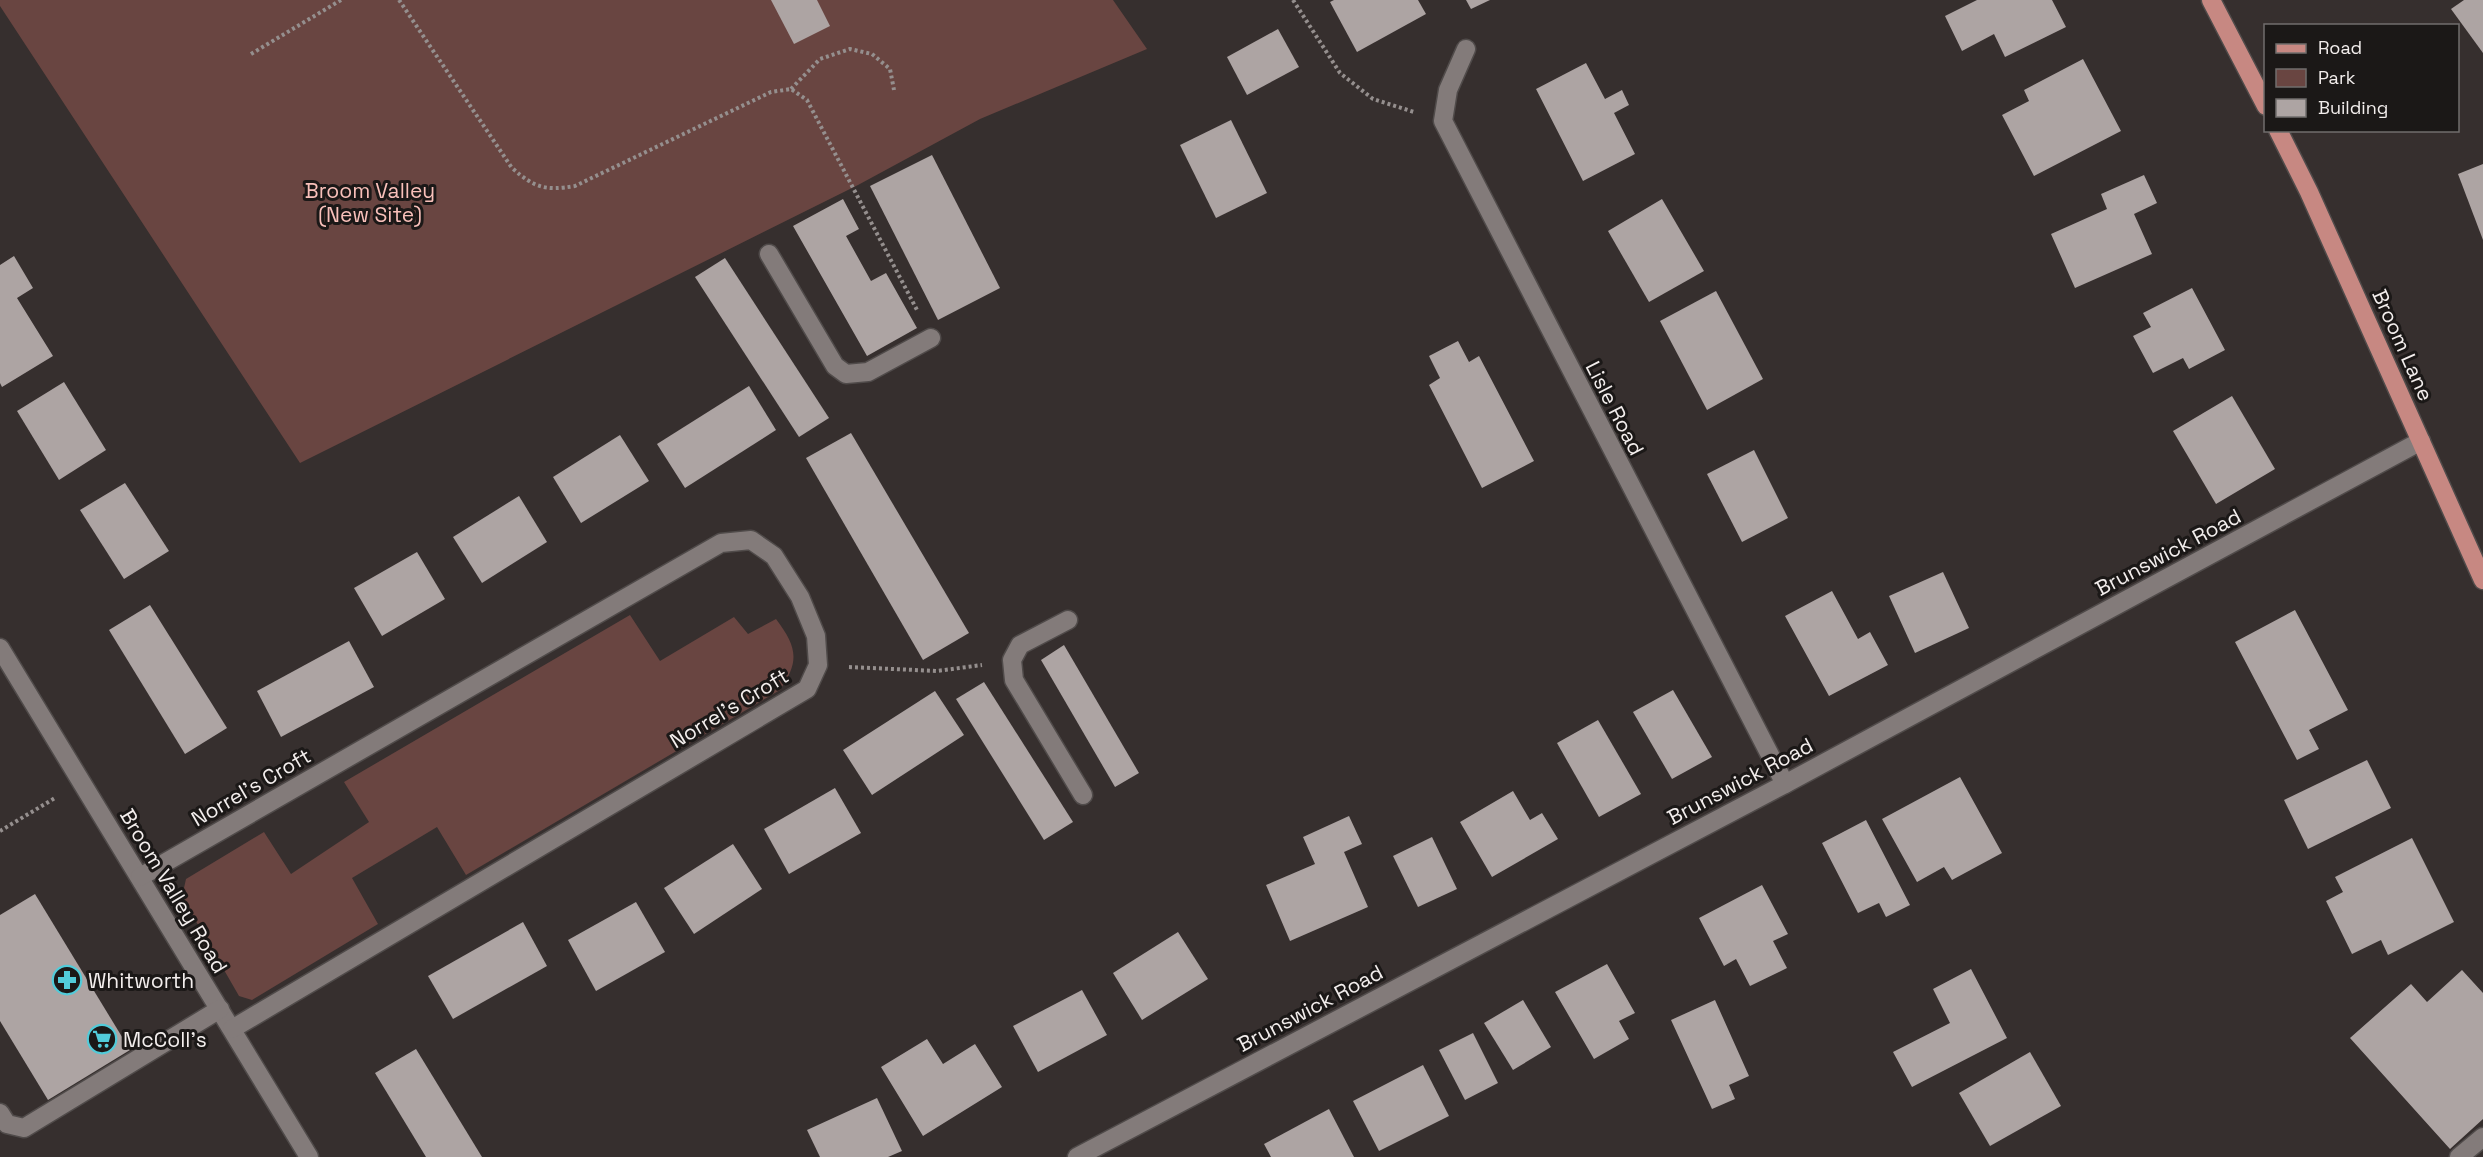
<svg xmlns="http://www.w3.org/2000/svg" width="2483" height="1157" viewBox="0 0 2483 1157" font-family="'Space Grotesk',sans-serif">
<style>
.green{fill:#694541}
.building{fill:#ada4a3}
.lines{fill:none;stroke-linecap:round;stroke-linejoin:round}
.minor-casing{stroke:#504b4a;stroke-width:21}
.major-casing{stroke:#504b4a;stroke-width:21}
.path{stroke:#958f8e;stroke-width:4;stroke-dasharray:3 3;stroke-linecap:butt}
.minor{stroke:#837b7a;stroke-width:18}
.major{stroke:#c78882;stroke-width:18}
.labels{text-anchor:middle;dominant-baseline:central;stroke-width:6;stroke-linejoin:round;paint-order:stroke}
.park-label{font-size:21px;fill:#f9c0ba;stroke:#1b1817}
.street-label{font-size:21px;fill:#f3eeed;stroke:#1b1817}
.poi-label{font-size:21px;fill:#f3eeed;stroke:#1b1817;text-anchor:start}
</style>
<rect width="100%" height="100%" fill="#362f2e"/>
<!-- green -->
<g class="green">
<path d="M0,0h1113l34,49 -167,70 -122,66 -558,278 -300,-457z"/>
<path d="M630,615l30,46 74,-44 14,17 28,-15c21,28 24,42 4,71l-314,185 -29,-48 -85,51 26,46 -126,76 -13,-4 -57,-99 4,-18 78,-47 27,42 78,-52 -25,-40z"/>
</g>
<!-- building -->
<g class="building">
<path d="M771,0h46l13,26 -36,18z"/>
<path d="M1334,0h84l8,14 -69,38 -27,-50z"/>
<path d="M1466,0h24l-19,9z"/>
<path d="M1977,0h75l14,27 -61,30 -11,-23 -32,17 -17,-35z"/>
<path d="M2464,0h19v53l-32,-44z"/>
<path d="M1278,29l21,38 -52,28 -20,-38z"/>
<path d="M2083,59l38,72 -87,45 -32,-61 27,-14 -5,-11z"/>
<path d="M1586,63l19,36 17,-9 7,15 -15,8 21,41 -52,27 -47,-92z"/>
<path d="M1231,120l36,73 -51,25 -36,-73z"/>
<path d="M932,155l68,133 -62,32 -68,-134z"/>
<path d="M2483,164v76l-25,-66z"/>
<path d="M2144,175l13,28 -23,11 18,40 -77,34 -24,-54 56,-25 -6,-15z"/>
<path d="M843,199l16,30 -13,7 25,45 15,-8 31,55 -50,28 -74,-130z"/>
<path d="M1662,199l42,72 -55,31 -41,-71z"/>
<path d="M14,256l19,32 -16,10 36,58 -51,31 -2,-4v-118z"/>
<path d="M725,258l104,160 -30,19 -104,-160z"/>
<path d="M2192,288l33,62 -36,19 -6,-11 -30,15 -20,-37 18,-9 -8,-14z"/>
<path d="M1716,291l47,88 -56,31 -47,-89z"/>
<path d="M1458,341l11,21 10,-6 55,105 -52,27 -53,-103 11,-7 -11,-22z"/>
<path d="M64,382l42,68 -47,30 -42,-69z"/>
<path d="M749,386l27,44 -91,58 -28,-44z"/>
<path d="M2232,396l43,73 -59,35 -43,-73z"/>
<path d="M851,433l118,200 -46,27 -117,-202z"/>
<path d="M620,435l29,46 -68,42 -28,-46z"/>
<path d="M1754,450l34,68 -46,24 -35,-68z"/>
<path d="M125,483l44,68 -45,28 -44,-69z"/>
<path d="M519,496l28,46 -65,41 -29,-46z"/>
<path d="M417,552l28,47 -63,37 -28,-48z"/>
<path d="M1943,572l26,56 -54,25 -26,-57z"/>
<path d="M1832,591l26,48 12,-7 18,33 -59,31 -44,-80z"/>
<path d="M150,605l77,123 -42,26 -76,-124z"/>
<path d="M2295,610l53,100 -39,20 10,19 -22,11 -62,-118z"/>
<path d="M349,641l25,46 -93,50 -24,-46z"/>
<path d="M1064,645l75,128 -24,14 -74,-127z"/>
<path d="M984,682l89,140 -29,18 -88,-141z"/>
<path d="M1673,690l39,67 -40,22 -39,-67z"/>
<path d="M935,691l29,44 -92,60 -29,-45z"/>
<path d="M1598,720l43,74 -42,23 -42,-74z"/>
<path d="M2367,760l24,48 -83,41 -24,-49z"/>
<path d="M1960,777l42,76 -50,27 -8,-13 -27,15 -35,-63z"/>
<path d="M835,788l26,45 -72,41 -25,-45z"/>
<path d="M1513,791l17,29 12,-7 16,26 -66,38 -32,-55z"/>
<path d="M1349,816l13,28 -18,8 24,55 -78,34 -24,-56 49,-21 -12,-27z"/>
<path d="M1866,820l44,85 -24,12 -7,-14 -21,10 -36,-70z"/>
<path d="M1432,837l25,52 -39,18 -25,-51z"/>
<path d="M2412,838l42,84 -66,33 -7,-15 -29,14 -26,-53 17,-9 -8,-15z"/>
<path d="M733,844l29,45 -68,45 -30,-46z"/>
<path d="M1762,885l26,49 -15,7 14,27 -37,18 -14,-27 -12,7 -25,-48z"/>
<path d="M35,894l95,156 -82,50 -48,-79v-106z"/>
<path d="M636,902l29,50 -69,39 -28,-51z"/>
<path d="M523,922l24,44 -94,53 -25,-43z"/>
<path d="M1178,932l30,47 -66,41 -29,-47z"/>
<path d="M1607,964l28,49 -16,8 10,18 -35,20 -39,-67z"/>
<path d="M1971,969l36,69 -95,49 -19,-35 57,-29 -17,-34z"/>
<path d="M2462,970l21,23v126l-33,30 -100,-111 61,-54 16,18z"/>
<path d="M1082,990l25,45 -69,37 -25,-46z"/>
<path d="M1523,1000l28,47 -38,23 -29,-47z"/>
<path d="M1715,1000l34,76 -20,9 6,14 -23,10 -41,-89z"/>
<path d="M1473,1033l25,50 -33,17 -26,-50z"/>
<path d="M927,1039l16,25 32,-20 27,43 -79,49 -42,-69z"/>
<path d="M416,1049l66,108h-56l-51,-84z"/>
<path d="M2030,1052l31,54 -71,40 -31,-53z"/>
<path d="M1423,1065l26,51 -70,35 -26,-50z"/>
<path d="M877,1098l25,53 -14,6h-68l-13,-27z"/>
<path d="M1329,1109l25,48h-83l-7,-13z"/>
</g>
<g class="lines">
<!-- minor casing -->
<g class="minor-casing">
<g id="minor">
<path d="M1466,49l-18,41 -5,31 342,663"/>
<path d="M769,254l66,112 11,8 22,-2 63,-34"/>
<path d="M1068,620l-48,25 -8,15 2,20 69,115"/>
<path d="M0,648l309,509"/>
<path d="M140,877l581,-334 30,-3 23,16 26,41 16,39 2,29 -11,24 -575,340"/>
<path d="M0,1113l7,11 17,4 196,-119"/>
<path d="M1077,1157l708,-373 636,-343"/>
<path d="M2459,1157l24,-20"/>
</g>
</g>
<!-- major casing -->
<g class="major-casing">
<g id="major">
<path d="M2211,0l55,106"/>
<path d="M2278,130l31,62 174,388"/>
</g>
</g>
<!-- path -->
<g class="path">
<path d="M399,0l113,168c23,20 33,23 63,18l196,-94 20,-3 16,11 110,210"/>
<path d="M1293,0l47,73 33,26 41,13"/>
<path d="M251,54l90,-54"/>
<path d="M791,89l29,-30 30,-10 22,5 18,15 4,21"/>
<path d="M849,667l88,4 45,-6"/>
<path d="M0,831l55,-33"/>
</g>
<!-- minor -->
<use href="#minor" class="minor"/>
<!-- major -->
<use href="#major" class="major"/>
</g>
<!-- icons -->
<defs>
<g id="pharmacy-ring" transform="scale(1.5)"><circle r="9.5" fill="#1b1817" stroke="#52cbd9" stroke-width="1.5"/><path d="M-2-6h4v4h4v4h-4v4h-4v-4h-4v-4h4Z" fill="#52cbd9"/></g>
<g id="supermarket-ring" transform="scale(1.5)"><circle r="9.5" fill="#1b1817" stroke="#52cbd9" stroke-width="1.5"/><path d="M-6-5.5h2.5l.6 2H6L4.5 2H-2.5L-4.4-4H-6ZM-1.5 3.2a1.3 1.3 0 1 0 .1 0ZM3 3.2a1.3 1.3 0 1 0 .1 0Z" fill="#52cbd9"/></g>
</defs>
<g fill-rule="evenodd">
<use href="#pharmacy-ring" x="67" y="980"/>
<use href="#supermarket-ring" x="102" y="1039"/>
</g>
<g class="labels">
<!-- park labels -->
<g class="park-label">
<text x="370" y="190">Broom Valley<tspan x="370" dy="24">(New Site)</tspan></text>
</g>
<!-- street labels -->
<g class="street-label">
<text transform="translate(2403 345) rotate(66)">Broom Lane</text>
<text transform="translate(1615 408) rotate(63)">Lisle Road</text>
<text transform="translate(2168 552) rotate(-28)">Brunswick Road</text>
<text transform="translate(729 708) rotate(-31)">Norrel's Croft</text>
<text transform="translate(1740 781) rotate(-28)">Brunswick Road</text>
<text transform="translate(251 787) rotate(-30)">Norrel's Croft</text>
<text transform="translate(174 891) rotate(59)">Broom Valley Road</text>
<text transform="translate(1310 1008) rotate(-28)">Brunswick Road</text>
</g>
<!-- poi labels -->
<g class="poi-label">
<text x="88" y="980">Whitworth</text>
<text x="123" y="1039">McColl's</text>
</g>
</g>
<!-- legend -->
<rect x="2264" y="24" width="195" height="108" fill="#1b1817" stroke="#716e6d" stroke-width="1.5"/>
<rect x="2276" y="44" width="30" height="9" fill="#c78882" stroke="#716e6d" stroke-width="1.5"/>
<text x="2318" y="54" font-size="18" fill="#f3eeed">Road</text>
<rect x="2276" y="69" width="30" height="18" fill="#694541" stroke="#716e6d" stroke-width="1.5"/>
<text x="2318" y="84" font-size="18" fill="#f3eeed">Park</text>
<rect x="2276" y="99" width="30" height="18" fill="#ada4a3" stroke="#716e6d" stroke-width="1.5"/>
<text x="2318" y="114" font-size="18" fill="#f3eeed">Building</text>
</svg>
